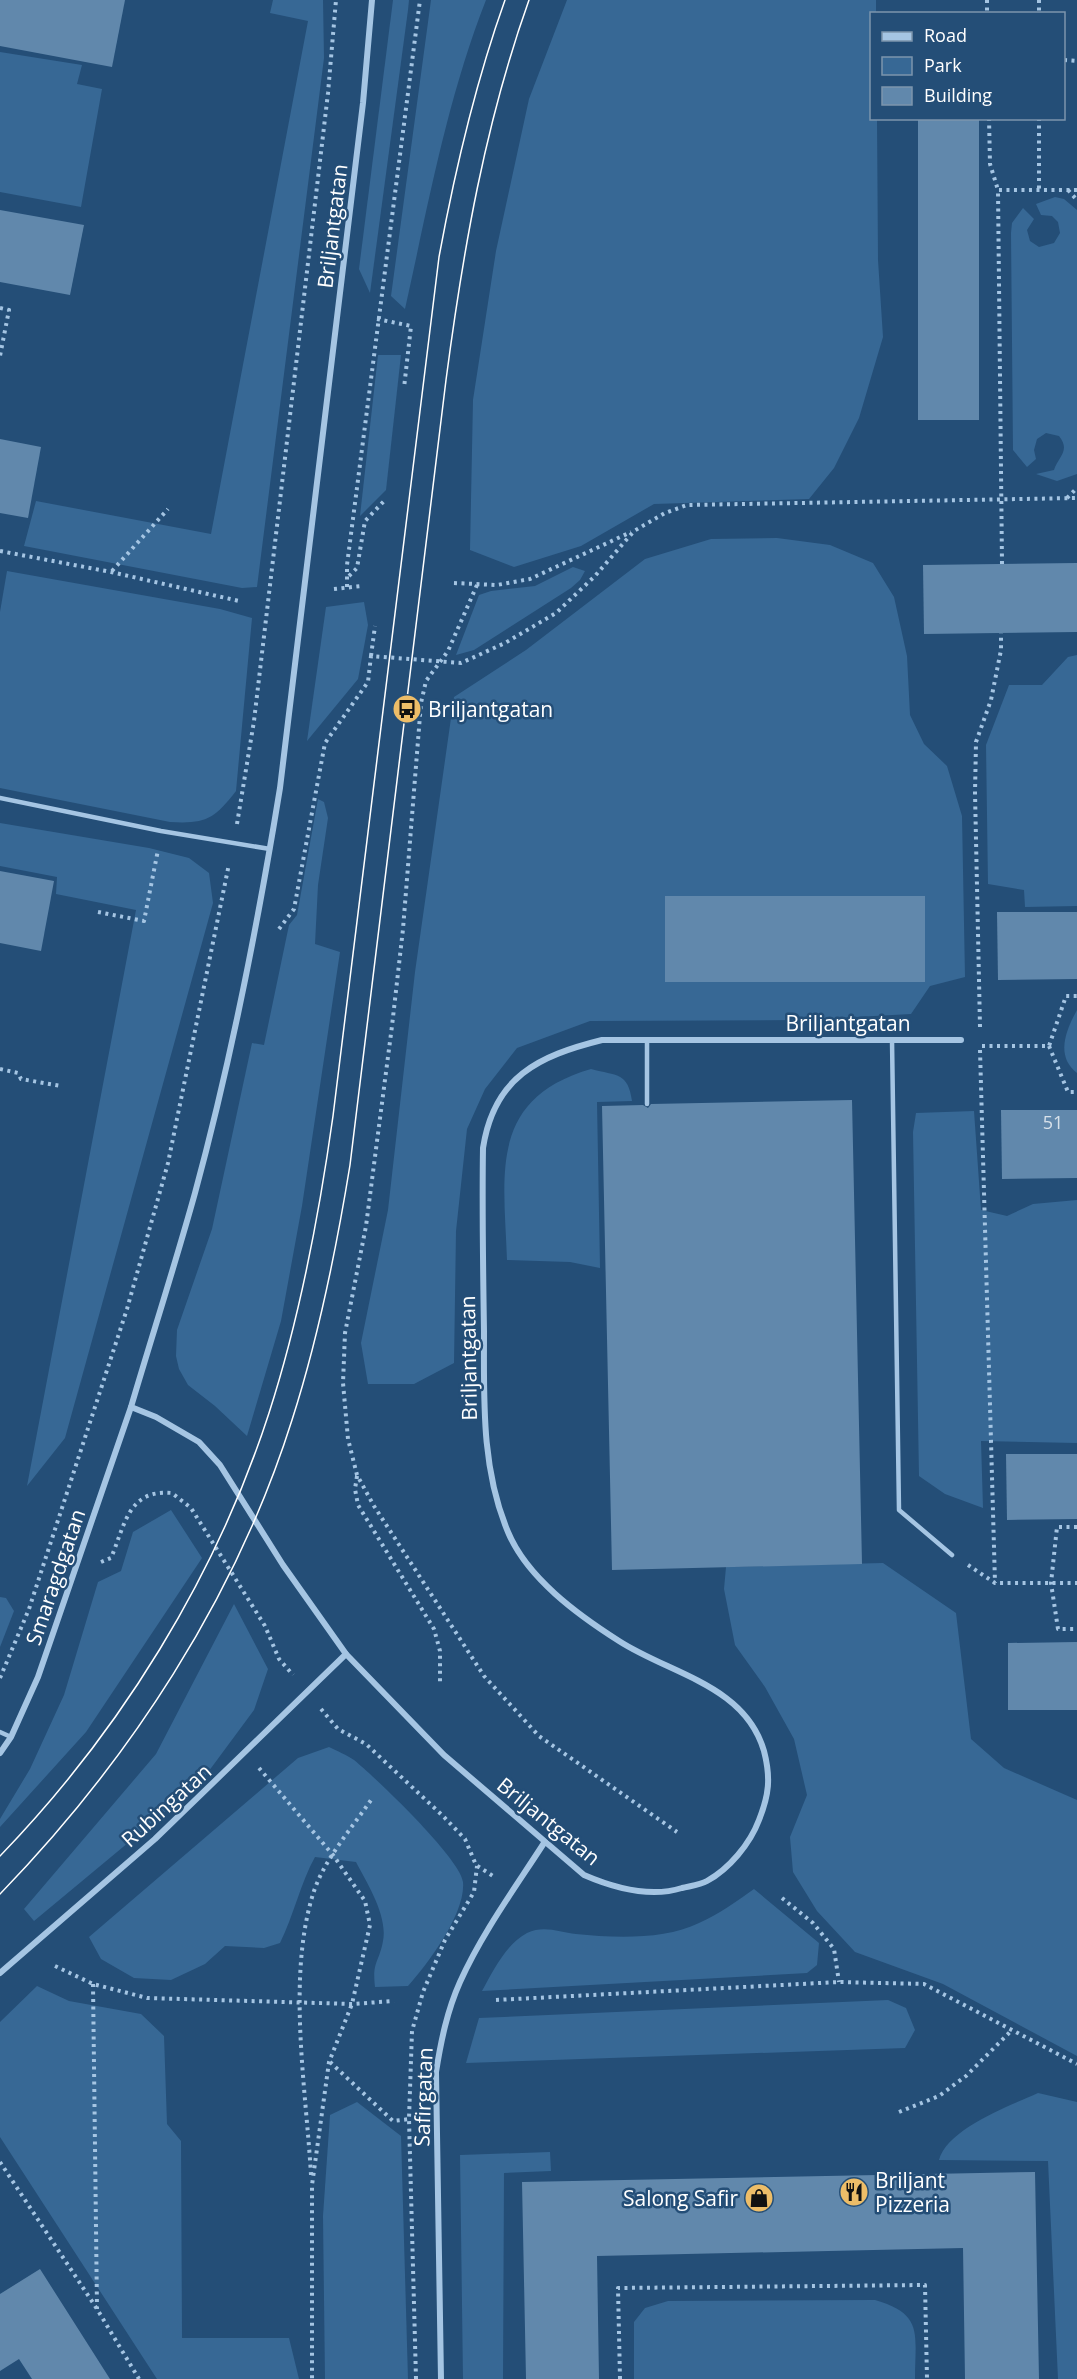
<svg xmlns="http://www.w3.org/2000/svg" width="1077" height="2379" viewBox="0 0 1077 2379" font-family="'Open Sans',sans-serif">
<style>
.green{fill:#376895}
.building{fill:#6188ac}
.lines{fill:none;stroke-linecap:round;stroke-linejoin:round}
.path{stroke:#a5c5e3;stroke-width:4;stroke-dasharray:3 4.5;stroke-linecap:butt}
.service{stroke:#a5c5e3;stroke-width:4.5}
.minor{stroke:#a5c5e3;stroke-width:6}
.tram{stroke:#fff;stroke-width:1.5}
.labels{text-anchor:middle;dominant-baseline:central;stroke-width:5;stroke-linejoin:round;paint-order:stroke}
.number-label{font-size:18px;fill:#d8e1ea}
.street-label{font-size:21px;fill:#fff;stroke:#244e77}
.poi-label{font-size:21px;fill:#fff;stroke:#244e77;text-anchor:start}
</style>
<rect width="100%" height="100%" fill="#244e77"/>
<!-- green -->
<g class="green">
<path d="M273,0h50l1,58 -67,529 -15,1 -218,-42 12,-45 175,33 97,-513 -38,-8z"/>
<path d="M393,0h16l-1,10 -38,283 -11,-24z"/>
<path d="M431,0h55c-39,99 -58,206 -81,309l-14,-13z"/>
<path d="M567,0h309v13l-4,1v104l5,1 1,141 5,77 -24,81 -25,50 -25,31 -155,5 -73,42 -67,21 -44,-17 3,-150 23,-149 33,-152z"/>
<path d="M0,52l82,13 -5,19 25,5 -21,118 -81,-15z"/>
<path d="M1055,197l9,2 13,11v264l-20,7 -21,-7 18,-4c4,-13 17,-19 5,-34l-13,-3 -9,6 -3,11 2,9 -9,8 -14,-17 -2,-217 1,-10 11,-15 11,11 -7,11 3,11 9,6 15,-4 6,-10 -2,-11 -6,-6 -11,-1 -5,-11z"/>
<path d="M378,355h23l-15,135 -26,26z"/>
<path d="M777,538l53,7 43,18 21,34 13,59 3,59 14,29 23,22 15,50 3,161 -35,9 -19,28 -110,6 -211,1 -73,27 -32,41 -18,40 -11,102 -2,132 -40,21h-46l-7,-41 27,-133 27,-238 39,-275 72,-47 119,-91 66,-20z"/>
<path d="M573,567l12,4 -5,9 -9,8 -97,62 -18,5 23,-60 12,-4 44,-5z"/>
<path d="M7,571l213,38 32,9 -16,173c-22,28 -30,33 -66,31l-170,-34v-176z"/>
<path d="M364,602l4,23 -10,54 -51,62 19,-134z"/>
<path d="M1077,655v251l-52,1 -1,-17 -36,-6 -2,-139 23,-60h33l26,-28z"/>
<path d="M318,799l6,3 4,16 -10,67 -3,59 25,8 -38,254 -21,115 -34,115 -32,-30 -27,-21 -9,-16 -3,-13 1,-26 35,-101 40,-186 12,2 25,-120 8,-10z"/>
<path d="M0,823l149,25 40,10 20,15 4,30 -148,535 -38,48 109,-576 -80,-16 1,-17 -57,-11z"/>
<path d="M1077,1010v63c-22,-17 -11,-43 0,-63z"/>
<path d="M591,1069c26,7 37,3 41,32l-35,1 3,166 -30,-6 -63,-2c-3,-86 -19,-161 84,-191z"/>
<path d="M974,1111l7,99 26,6 26,-12 44,-4v243l-96,-2 2,67 -38,-14 -26,-18 -6,-344 3,-19z"/>
<path d="M171,1510l31,48 -116,174 -86,95v-8l30,-50 34,-74 34,-113 23,-11 12,-39z"/>
<path d="M883,1563l73,50 15,126 33,29 73,32v256l-134,-72 -88,-32 -38,-41 -24,-39 -3,-35 17,-42 -13,-56 -29,-52 -30,-42 -11,-56 2,-22z"/>
<path d="M0,1597l6,1 8,13 -14,36z"/>
<path d="M234,1604l34,65 -14,41 -54,73 -166,138 -10,-12 132,-155z"/>
<path d="M329,1747c8,4 18,8 25,13 21,17 107,99 109,122 3,31 -35,82 -55,104l-33,1c-3,-26 4,-24 8,-46 5,-25 -16,-58 -27,-79l-41,-5c-15,27 -21,58 -35,86l-16,5 -39,-2 -20,18 -34,16 -37,-2 -33,-19 -12,-22 209,-179z"/>
<path d="M754,1889l65,54 -2,22 -10,8 -325,18c11,-20 24,-47 45,-58 17,-8 32,-1 49,1 38,4 89,6 123,-11 20,-9 37,-21 55,-34z"/>
<path d="M37,1986l32,15 72,13 23,22 3,88 14,17 1,197h107l10,41h-142l-157,-242v-115z"/>
<path d="M888,2000l18,8 9,22 -10,18 -439,15 13,-45z"/>
<path d="M1038,2093l39,9v277h-19l-10,-218 -109,-1c8,-31 70,-54 99,-67z"/>
<path d="M357,2102l44,34 7,243h-83l-2,-163 7,-101z"/>
<path d="M550,2152l1,19 -47,2 -1,206h-40l-3,-224z"/>
<path d="M875,2300c49,14 40,34 40,79h-281v-57l11,-14 23,-7z"/>
</g>
<!-- building -->
<g class="building">
<path d="M0,0h125l-13,67 -112,-21z"/>
<rect x="918" y="118" width="61" height="302"/>
<path d="M0,210l84,15 -14,70 -70,-13z"/>
<path d="M0,439l41,8 -13,71 -28,-5z"/>
<path d="M1077,563v69l-153,2 -1,-69z"/>
<path d="M0,871l54,10 -13,70 -41,-8z"/>
<rect x="665" y="896" width="260" height="86"/>
<path d="M997,912h80v67l-79,1z"/>
<path d="M852,1100l10,464 -250,6 -10,-464 41,-1 5,3 3,-4z"/>
<path d="M1001,1110h76v68l-75,1z"/>
<path d="M1006,1454h71v65l-70,1z"/>
<path d="M1077,1642v68h-69v-67z"/>
<path d="M1035,2172l4,207h-74l-2,-131 -366,8 2,123h-73l-4,-197z"/>
<path d="M40,2269l70,110h-78l-13,-20 -19,12v-77z"/>
</g>
<g class="lines">
<!-- path -->
<g class="path">
<path d="M987,0v14"/>
<path d="M1039,0v14"/>
<path d="M1064,60l13,1"/>
<path d="M989,118l1,46 8,26"/>
<path d="M1039,118v71"/>
<path d="M1068,190l9,10"/>
<path d="M0,308l9,2 -9,46"/>
<path d="M377,319l34,7 -7,62"/>
<path d="M1067,498l10,-10"/>
<path d="M0,551l111,21 128,29"/>
<path d="M1002,564l-4,-374h79"/>
<path d="M112,571l56,-62"/>
<path d="M349,576l8,-8 8,-47 21,-22"/>
<path d="M454,583l43,2 33,-6 101,-47"/>
<path d="M477,585l-29,66 -22,30 -5,22 -18,226 -11,97 -26,200 -21,107 -2,50 5,56 9,36 17,31 110,170 55,60 138,96"/>
<path d="M347,587v-22l73,-565"/>
<path d="M334,589l28,-3"/>
<path d="M371,656l4,-30"/>
<path d="M237,824l17,-103 74,-628 8,-93"/>
<path d="M98,912l46,9 14,-71"/>
<path d="M279,929l15,-20 31,-166 43,-61 3,-26 90,7 44,-20 51,-30 39,-37 39,-45 31,-18 22,-8 390,-7"/>
<path d="M980,1027l-5,-234 1,-51 15,-42 10,-50v-17"/>
<path d="M982,1046h67l17,-50h11"/>
<path d="M1049,1046l19,46h9"/>
<path d="M980,1050l15,533"/>
<path d="M0,1069l18,4 3,6 40,7"/>
<path d="M357,1476l-2,13 3,16 76,124 6,22v32"/>
<path d="M1077,1527h-20l-6,56 7,46h19"/>
<path d="M101,1562l10,-4c14,-33 17,-69 61,-65l19,15 74,118 14,33 14,16"/>
<path d="M968,1565l27,18h82"/>
<path d="M0,1678l29,-69 98,-300 41,-146 61,-299"/>
<path d="M321,1709l17,20 28,15 77,72 22,23 11,26 20,13"/>
<path d="M259,1768l74,87 32,46 5,24 -18,79 -23,58 -17,123v194"/>
<path d="M782,1898l31,25 21,26 5,33"/>
<path d="M55,1966l38,18 54,14 205,6 42,-3"/>
<path d="M93,1984l4,325"/>
<path d="M496,2000l343,-18 85,2 153,80"/>
<path d="M330,2062l63,59 17,-2"/>
<path d="M899,2112l40,-16 27,-20 46,-46"/>
<path d="M0,2162l97,147 42,70"/>
<path d="M311,2175c-5,-87 -24,-197 2,-281 11,-35 40,-67 60,-97"/>
<path d="M416,2379l-7,-260 3,-88 11,-39 22,-52 29,-48 3,-26"/>
<path d="M620,2379l-2,-91 307,-3 2,94"/>
</g>
<!-- service -->
<g class="service">
<path d="M0,798l161,33 109,18"/>
<path d="M647,1040v64"/>
<path d="M892,1040l7,470 53,45"/>
<path d="M0,1732l11,5"/>
</g>
<!-- minor -->
<g class="minor">
<path d="M372,0l-9,103 -83,685c-22,135 -49,273 -85,405 -20,72 -43,143 -64,214l25,10 43,25 21,23 63,100 63,89 98,101 140,120c30,13 66,23 98,13 8,-2 18,-3 25,-7 22,-12 43,-37 52,-61 10,-25 12,-42 5,-69 -19,-66 -94,-77 -145,-110 -41,-26 -92,-63 -111,-109 -27,-64 -24,-133 -24,-201 -1,-61 -2,-122 -1,-183 11,-71 55,-92 119,-108h359"/>
<path d="M0,1753l11,-16 27,-60 93,-270"/>
<path d="M0,1973l155,-134 191,-185"/>
<path d="M441,2379l-5,-307c5,-31 11,-61 24,-90 22,-49 55,-94 84,-139"/>
</g>
<!-- tram -->
<g class="tram">
<path d="M0,1856c120,-124 216,-279 269,-443 31,-96 50,-197 64,-297l106,-859c16,-87 36,-173 66,-257"/>
<path d="M0,1894c129,-133 236,-296 292,-474 27,-84 44,-169 58,-255l96,-785c17,-129 39,-257 83,-380"/>
</g>
</g>
<!-- icons -->
<defs>
<g id="bus-disc" transform="scale(1.5)"><circle r="9.5" fill="#edbd68" stroke="#244e77"/><path d="M-5-6H5V4H4V6H2V4H-2V6H-4V4H-5ZM-3.5-4V0h7V-4ZM-3.5 1.2v1.5H-2V1.2ZM2 1.2v1.5H3.5V1.2Z" fill="#111"/></g>
<g id="restaurant-disc" transform="scale(1.5)"><circle r="9.5" fill="#edbd68" stroke="#244e77"/><path d="M-5-6h1v4h1v-4h1v4h1v-4h1v5L-1.5 .5V6h-2V.5L-5-1ZM5-6V6H3V1.5H1.5Q1.5-4 5-6Z" fill="#111"/></g>
<g id="shop-disc" transform="scale(1.5)"><circle r="9.5" fill="#edbd68" stroke="#244e77"/><path d="M-5-2.5h2.3a2.7 3.5 0 0 1 5.4 0H5L5.5 6h-11ZM-1.5-2.5h3a1.5 2.3 0 0 0-3 0Z" fill="#111"/></g>
</defs>
<g fill-rule="evenodd">
<use href="#bus-disc" x="407" y="709"/>
<use href="#restaurant-disc" x="854" y="2192"/>
<use href="#shop-disc" x="759" y="2198"/>
</g>
<g class="labels">
<!-- number labels -->
<g class="number-label">
<text x="1053" y="1122">51</text>
</g>
<!-- street labels -->
<g class="street-label">
<text transform="translate(332 226) rotate(-83)">Briljantgatan</text>
<text x="848" y="1023">Briljantgatan</text>
<text transform="translate(468 1358) rotate(-91)">Briljantgatan</text>
<text transform="translate(55 1577) rotate(-71)">Smaragdgatan</text>
<text transform="translate(166 1805) rotate(-42)">Rubingatan</text>
<text transform="translate(549 1821) rotate(39)">Briljantgatan</text>
<text transform="translate(423 2097) rotate(-88)">Safirgatan</text>
</g>
<!-- poi labels -->
<g class="poi-label">
<text x="428" y="709">Briljantgatan</text>
<text x="875" y="2180">Briljant<tspan x="875" dy="24">Pizzeria</tspan></text>
<text x="738" y="2198" text-anchor="end">Salong Safir</text>
</g>
</g>
<!-- legend -->
<rect x="870" y="12" width="195" height="108" fill="#244e77" stroke="#7c95ad" stroke-width="1.5"/>
<rect x="882" y="32" width="30" height="9" fill="#a5c5e3" stroke="#7c95ad" stroke-width="1.5"/>
<text x="924" y="42" font-size="18" fill="#ffffff">Road</text>
<rect x="882" y="57" width="30" height="18" fill="#376895" stroke="#7c95ad" stroke-width="1.5"/>
<text x="924" y="72" font-size="18" fill="#ffffff">Park</text>
<rect x="882" y="87" width="30" height="18" fill="#6188ac" stroke="#7c95ad" stroke-width="1.5"/>
<text x="924" y="102" font-size="18" fill="#ffffff">Building</text>
</svg>
